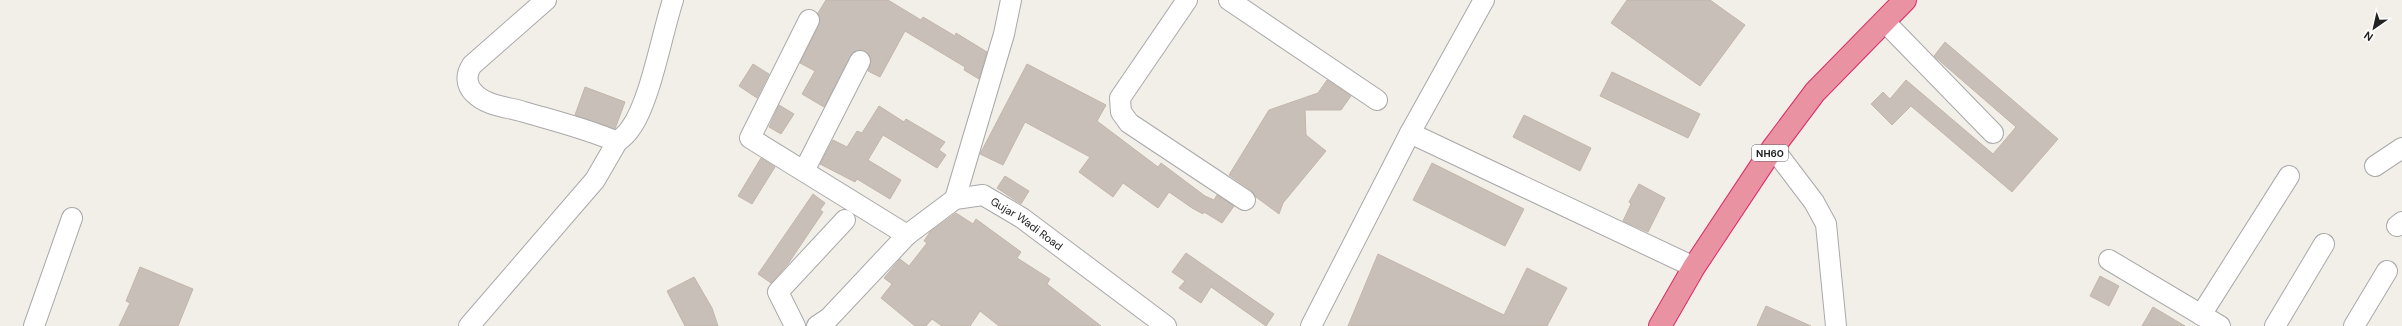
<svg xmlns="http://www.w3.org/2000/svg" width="2402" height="326" viewBox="0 0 2402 326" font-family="'DM Sans',sans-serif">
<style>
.building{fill:#c7bfb8;stroke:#c4b6ab}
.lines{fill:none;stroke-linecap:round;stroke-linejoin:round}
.minor-casing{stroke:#a9a9a9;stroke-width:22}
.highway-casing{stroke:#dc2a67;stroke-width:24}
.minor{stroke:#fff;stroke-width:20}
.highway{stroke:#e892a2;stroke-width:22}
.labels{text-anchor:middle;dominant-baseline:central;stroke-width:4;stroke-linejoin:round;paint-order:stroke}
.shield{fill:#fff;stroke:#646464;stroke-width:1}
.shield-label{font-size:10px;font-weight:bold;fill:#222}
.street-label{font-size:11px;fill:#222;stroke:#fff}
</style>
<rect width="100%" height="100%" fill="#f2efe9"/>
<!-- building -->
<g class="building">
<path d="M826,0h62l33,20 2,-3 32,19 1,-3 31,19 -8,27 -15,-9 1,-3 -60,-36 -25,46 -12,-6 3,-10 -2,-7 -9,-4 -7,2 -29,55 -22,-13 13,-23 -15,-8 19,-38 1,-6 -2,-6z"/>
<path d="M1627,0h83l35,25 -45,61 -89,-63z"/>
<path d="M1945,42l113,97 -46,53 -101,-86 -19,19 -21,-21 12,-12 7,7 16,-19 87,74 23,-27 -82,-71z"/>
<path d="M753,64l16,10 -12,24 -18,-12z"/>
<path d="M1027,64l79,41 -9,16 61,46 3,-4 44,33 9,4 3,-5 17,11 -12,17 -18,-11 -1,2 -11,-6 -23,-16 -11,16 -35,-25 -10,14 -34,-25 11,-15 -65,-35 -22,43 -23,-11z"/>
<path d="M1612,72l88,42 -12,24 -88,-42z"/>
<path d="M1327,80l24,16 -10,14h-36l1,25 20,16 -43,52 -4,11 -23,-17 -5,-7 -22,-15 40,-65 49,-17z"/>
<path d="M585,87l40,15 -10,27 -40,-14z"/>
<path d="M779,105l15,9 -13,20 -12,-7z"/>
<path d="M879,106l25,16 2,-3 39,23 -6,8 7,5 -9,13 -54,-33 -15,25 33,20 -11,19 -33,-20 -2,3 -35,-18 13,-24 14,7 10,-16 5,2z"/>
<path d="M1524,115l67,33 -11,23 -67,-34z"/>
<path d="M761,158l14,9 -23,37 -14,-8z"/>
<path d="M1432,163l92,46 -19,37 -92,-46z"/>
<path d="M1005,176l24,15 -8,13 -24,-16z"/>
<path d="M1639,184l26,14 -17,34 -25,-11 8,-17 -2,-2z"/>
<path d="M813,194l12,9 -5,7 3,2 -35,52 -17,19 -13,-9z"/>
<path d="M956,213l17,11 3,-5 45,33 -4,6 33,21 -3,5 54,42h-102l-19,-15 -10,15h-28l-10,-7 -6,7h-11l-34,-28 11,-14 -8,-6 16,-19 9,7 18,-23 -3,-2 6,-9z"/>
<path d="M1186,253l88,61 -8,12 -55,-39 -10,16 -22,-15 6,-7 -13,-9z"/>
<path d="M1378,254l126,61 23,-47 40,20 -20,38h-199z"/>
<path d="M140,267l53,22 -15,37h-59l11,-23 -4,-2z"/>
<path d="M2100,276l19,10 -10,20 -19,-10z"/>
<path d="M694,277l18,31 6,18h-33l-18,-35z"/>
<path d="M1766,306l45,20h-54z"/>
<path d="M2153,307l32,19h-43z"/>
</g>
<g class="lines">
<!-- minor casing -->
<g class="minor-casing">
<g id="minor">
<path d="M1187,0l-67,98 1,14 8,11 116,77"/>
<path d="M1229,0l148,100"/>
<path d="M809,20l-59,118 157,97"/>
<path d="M1884,21l109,112"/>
<path d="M1410,133l284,134"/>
<path d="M617,142c5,-4 10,-8 13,-13 20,-26 32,-96 43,-129"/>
<path d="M1773,148l41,54 12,22 10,102"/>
<path d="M2375,166l27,-18"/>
<path d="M804,171l56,-110"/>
<path d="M955,199l49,-165 7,-34"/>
<path d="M2397,226l5,-4"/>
<path d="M2109,260l111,66"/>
<path d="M2201,315l88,-139"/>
<path d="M34,326l38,-108"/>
<path d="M469,326l126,-146 22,-38c-29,-13 -62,-21 -93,-30 -16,-5 -37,-6 -49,-18 -10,-9 -9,-20 -3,-29l74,-65"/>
<path d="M795,326l-17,-34 67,-72"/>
<path id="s1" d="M817,326l12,-8 78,-83 48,-36 28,-4 39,23 144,108"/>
<path d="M1311,326l99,-193 74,-133"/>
<path d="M2275,326l49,-82"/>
<path d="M2354,326l33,-55"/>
</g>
</g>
<!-- highway casing -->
<g class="highway-casing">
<path id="highway" d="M1660,326l34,-59 79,-119 42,-56 90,-92"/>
</g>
<!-- minor -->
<use href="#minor" class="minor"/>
<!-- highway -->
<use href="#highway" class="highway"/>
</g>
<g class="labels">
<!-- shield labels -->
<rect class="shield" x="1752" y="145" width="36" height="16" rx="3"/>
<g class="shield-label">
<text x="1770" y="153">NH60</text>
</g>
<!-- street labels -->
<g class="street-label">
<text stroke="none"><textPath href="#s1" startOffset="269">Gujar Wadi Road</textPath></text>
</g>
</g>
<!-- north arrow -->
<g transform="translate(2374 28) rotate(214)" stroke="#ffffff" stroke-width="3" paint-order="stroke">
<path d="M0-3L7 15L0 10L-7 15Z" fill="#222222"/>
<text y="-6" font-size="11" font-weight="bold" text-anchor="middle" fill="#222222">N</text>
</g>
</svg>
